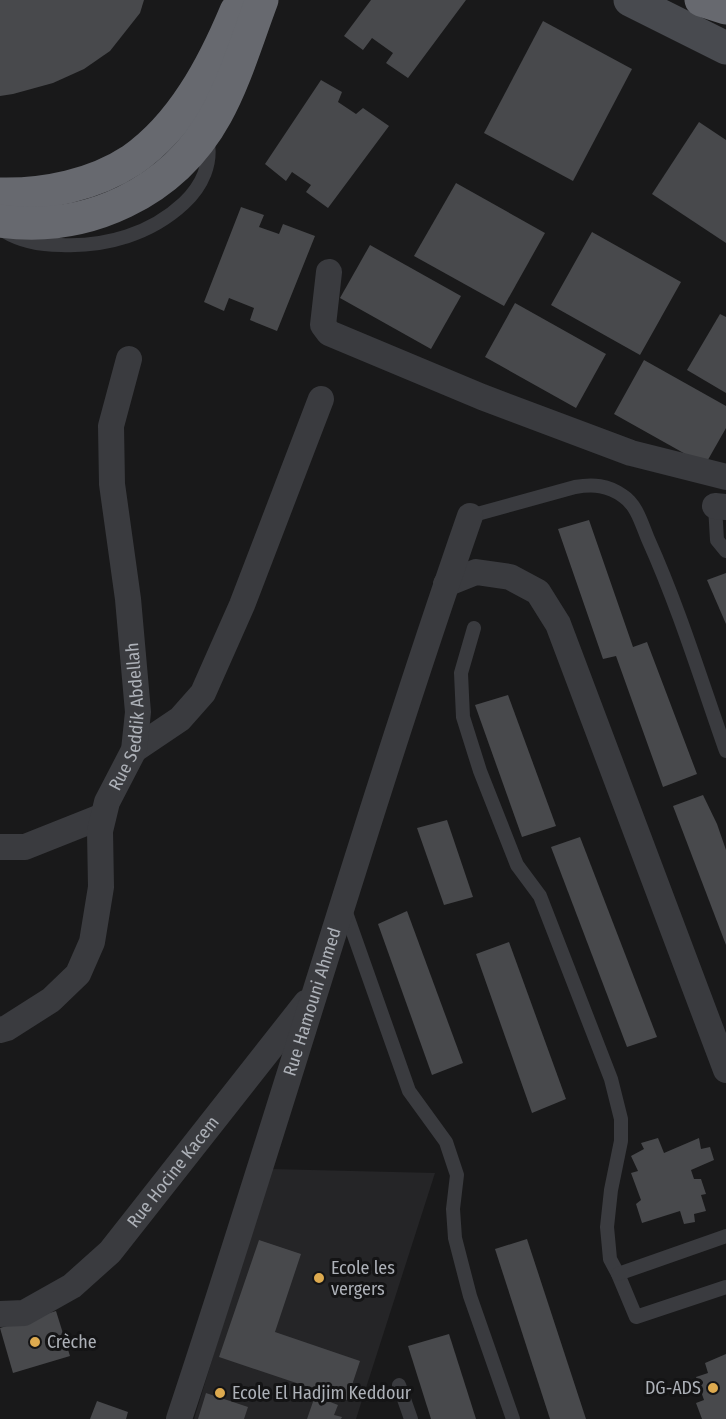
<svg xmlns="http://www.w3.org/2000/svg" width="726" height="1419" viewBox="0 0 726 1419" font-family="'Fira Sans Condensed',sans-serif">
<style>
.built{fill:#252527}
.building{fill:#48494c}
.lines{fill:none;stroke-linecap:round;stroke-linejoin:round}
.lane{stroke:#3a3b3f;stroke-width:14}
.street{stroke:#3a3b3f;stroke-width:26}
.secondary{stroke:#484a4f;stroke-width:33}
.highway{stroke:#67696f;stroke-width:33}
.poi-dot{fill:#ddaa4f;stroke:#141415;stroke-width:2}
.labels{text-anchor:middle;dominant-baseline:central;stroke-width:6;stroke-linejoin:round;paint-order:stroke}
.street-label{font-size:18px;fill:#adb1b8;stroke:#141415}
.poi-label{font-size:18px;fill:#adb1b8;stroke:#141415;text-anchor:start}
</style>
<rect width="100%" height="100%" fill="#19191a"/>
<!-- built -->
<path class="built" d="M270,1169l165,4 -79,246h-162z"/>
<!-- building -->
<g class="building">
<path d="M0,0h144l-4,13 -30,38 -26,18 -31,14 -40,11 -13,2z"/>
<path d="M371,0h95l-58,78 -22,-15 7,-10 -21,-15 -9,12 -19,-14z"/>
<path d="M543,21l89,48 -59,112 -89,-48z"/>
<path d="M321,80l21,12 -4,10 18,12 7,-6 26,18 -61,82 -22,-16 5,-7 -19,-13 -6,9 -21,-17z"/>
<path d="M699,122l27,18v103l-74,-49z"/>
<path d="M456,183l89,50 -41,73 -90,-50z"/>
<path d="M241,207l23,8 -5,12 20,7 4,-10 32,12 -38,95 -27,-11 4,-12 -25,-10 -5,13 -20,-9z"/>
<path d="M592,232l89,50 -41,73 -89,-50z"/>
<path d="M370,245l91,51 -30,53 -91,-51z"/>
<path d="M515,303l91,51 -30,54 -91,-51z"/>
<path d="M720,314l6,3v76l-39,-23z"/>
<path d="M644,360l82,46v22l-21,37 -91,-51z"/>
<path d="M589,520l44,127 14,-5 50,132 -34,13 -47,-131 -13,3 -45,-130z"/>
<path d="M726,573v51l-19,-44z"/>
<path d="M508,695l48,131 -34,11 -47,-132z"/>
<path d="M703,795l14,29 9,26v95l-53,-139z"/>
<path d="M447,820l26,77 -29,8 -27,-77z"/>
<path d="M580,837l77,200 -30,10 -76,-200z"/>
<path d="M407,911l56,152 -31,12 -54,-151z"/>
<path d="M509,942l57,157 -34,14 -56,-159z"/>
<path d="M658,1138l6,15 35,-15 2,11 9,-2 4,13 -23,10 3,9h7l5,15 -5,1 5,16 -12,3 1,8 -11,2 -4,-13 -38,12 -6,-19 5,-4 -10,-27 7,-2 -7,-15 13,-7 -3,-6z"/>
<path d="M527,1239l59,180h-36l-55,-170z"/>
<path d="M259,1240l42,14 -26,78 85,29 -13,39 -128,-43z"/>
<path d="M56,1311l14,45 -57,17 -13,-45z"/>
<path d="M449,1334l27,85h-45l-23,-73z"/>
<path d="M726,1354v65h-24l-6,-16 8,-3 -8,-23 12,-4 -3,-10z"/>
<path d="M206,1393l42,14 -4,12h-46z"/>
<path d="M315,1396l23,9 -4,10 8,2 -1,2h-34z"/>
<path d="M97,1401l31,11 -2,7h-36z"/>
</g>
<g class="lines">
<!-- lane -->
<g class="lane">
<path d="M4,231c18,11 37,14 57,14 45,2 90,-11 123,-42 18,-17 29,-40 23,-65"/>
<path d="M715,506l2,34 9,11"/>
<path d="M470,516l105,-29c18,-3 33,-2 48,9 14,9 19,29 25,43 31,69 53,141 78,212"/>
<path d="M474,628l-13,45 2,44 17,54 37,94 23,31 71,183 10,40v22l-10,49 -4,37 3,32 8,15 18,43 90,-30"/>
<path d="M344,907l65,184 37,51 11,33 -4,34 2,29 15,58 43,123"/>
<path d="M618,1274l108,-38"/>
<path d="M399,1385l12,34"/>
</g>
<!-- street -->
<g class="street">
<path d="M329,272l-6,53 6,8 153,64 149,56 95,24"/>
<path d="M715,506l11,1"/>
<path d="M446,584l30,-12 34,5 28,15 20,32 168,446"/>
<path d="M134,750l46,-31 23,-26 39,-88 79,-206"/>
<path d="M0,847h25l78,-31"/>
<path id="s1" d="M0,1030l7,-2 44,-28 27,-26 14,-32 9,-55 -1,-56 7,-29 27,-52 4,-38 -10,-113 -16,-115 -1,-58 18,-67"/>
<path id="s2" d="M0,1314l24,-1 48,-27 38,-34 196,-249"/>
<path id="s3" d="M179,1419c100,-300 187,-604 291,-903"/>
</g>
<!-- secondary -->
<path class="secondary" d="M630,0l96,48"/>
<!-- highway -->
<g class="highway">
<path d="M701,0l25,8"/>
<path d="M0,194c45,1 94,-9 132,-34 50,-35 81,-94 104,-149"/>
<path d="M0,221c87,12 173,-28 216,-106 19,-34 32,-78 46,-115"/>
</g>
</g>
<!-- markers -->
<g class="poi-dot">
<circle cx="319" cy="1278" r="6"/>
<circle cx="35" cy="1342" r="6"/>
<circle cx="713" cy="1388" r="6"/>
<circle cx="220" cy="1393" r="6"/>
</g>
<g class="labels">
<!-- street labels -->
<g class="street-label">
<text stroke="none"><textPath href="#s1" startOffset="364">Rue Seddik Abdellah</textPath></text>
<text stroke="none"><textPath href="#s3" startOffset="438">Rue Hamouni Ahmed</textPath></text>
<text stroke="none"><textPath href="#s2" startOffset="232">Rue Hocine Kacem</textPath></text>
</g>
<!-- poi labels -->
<g class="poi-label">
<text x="331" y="1268">Ecole les<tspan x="331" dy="21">vergers</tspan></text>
<text x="47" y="1342">Crèche</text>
<text x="701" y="1388" text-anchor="end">DG-ADS</text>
<text x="232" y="1393">Ecole El Hadjim Keddour</text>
</g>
</g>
</svg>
